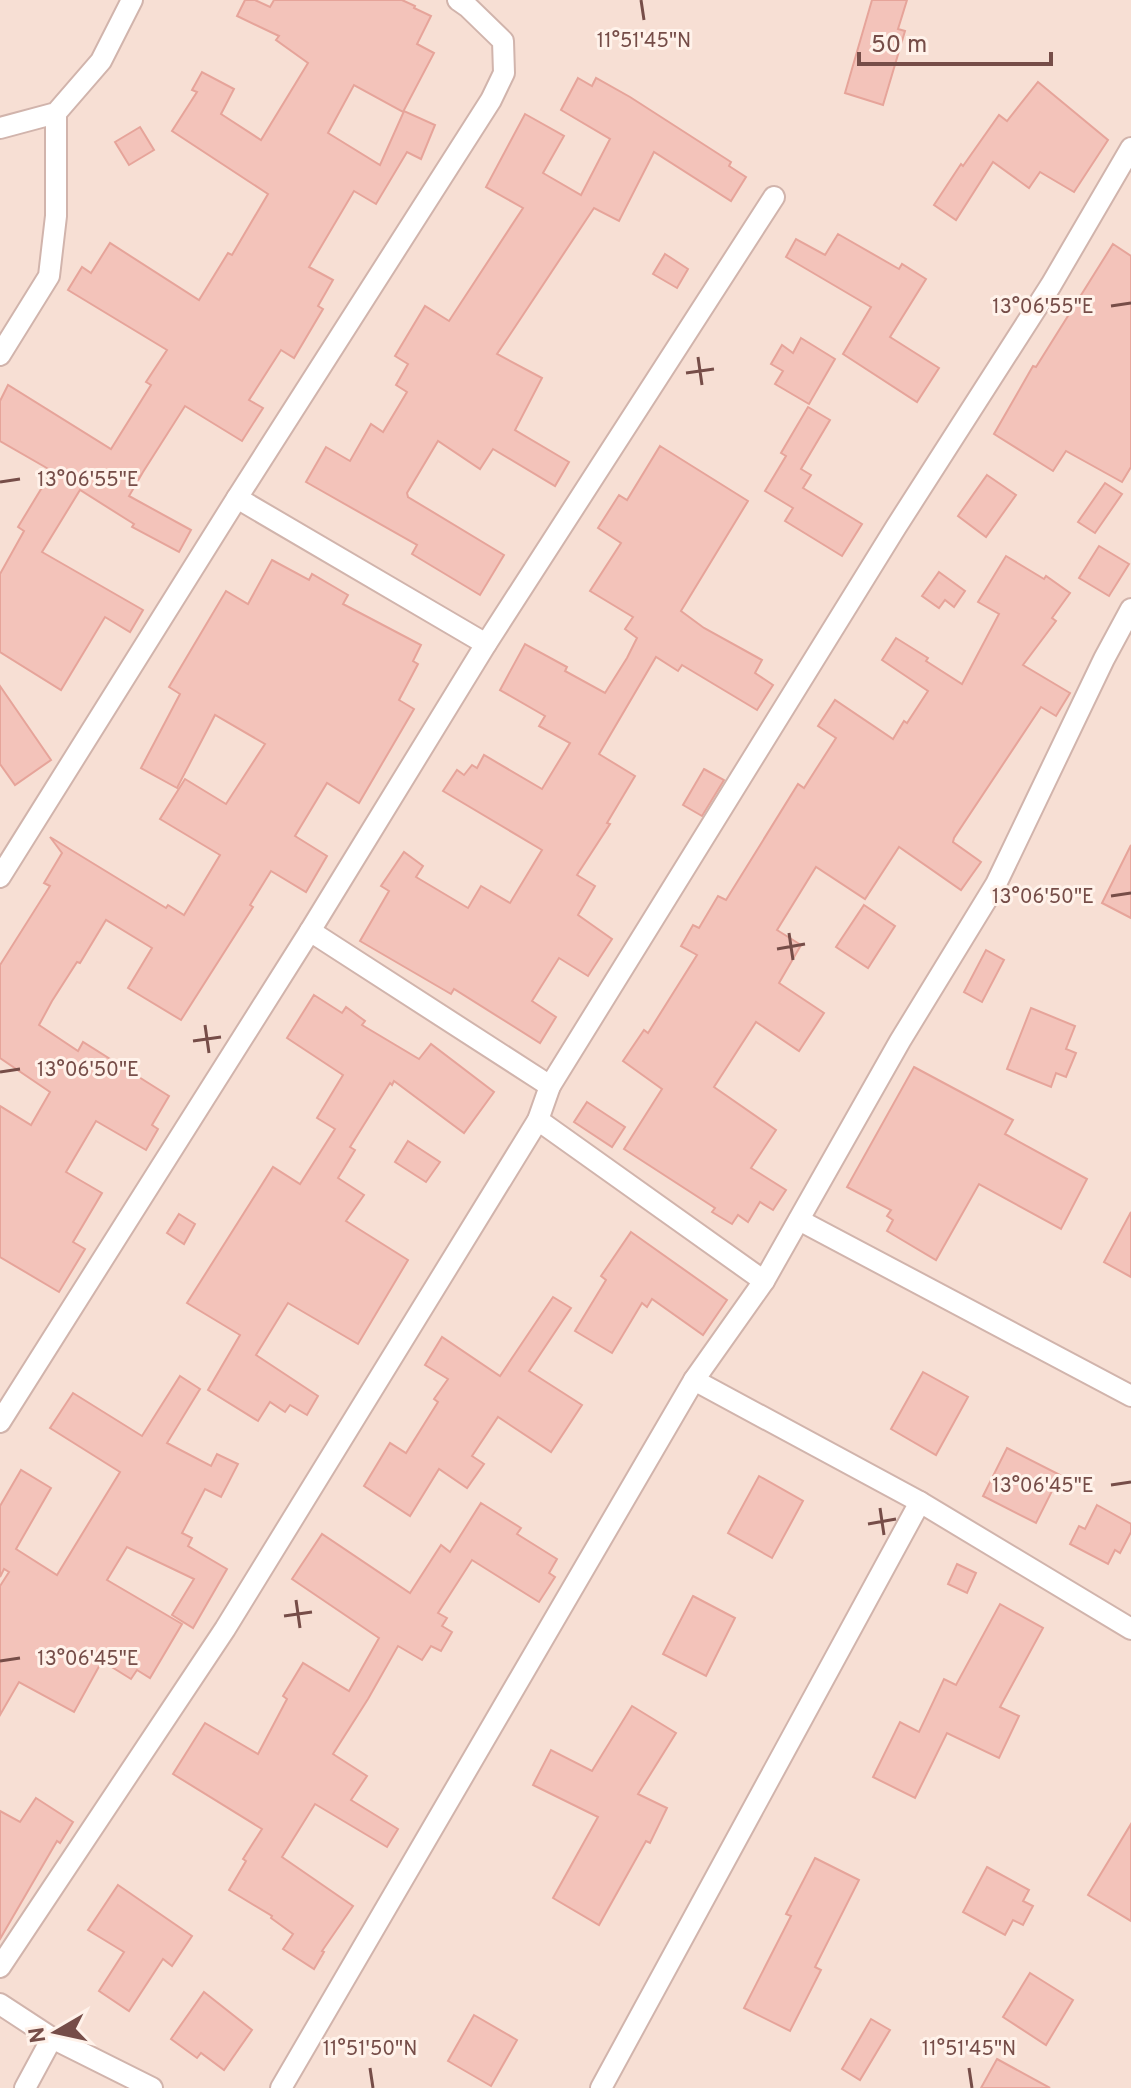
<svg xmlns="http://www.w3.org/2000/svg" width="1131" height="2088" viewBox="0 0 1131 2088" font-family="Overpass,sans-serif">
<style>
.residential{fill:#f7dfd4}
.building{fill:#f3c3ba;stroke:#e6a49a;stroke-width:2}
.lines{fill:none;stroke-linecap:round;stroke-linejoin:round}
.minor-casing{stroke:#d1b4ac;stroke-width:24}
.minor{stroke:#fff;stroke-width:20}
.ticks{fill:none;stroke:#764d48;stroke-width:3}
.ticks-label{font-size:20px;text-anchor:middle;fill:#764d48;stroke:#fff2ea;stroke-width:6;stroke-linejoin:round;paint-order:stroke}
</style>
<rect width="100%" height="100%" fill="#fdede3"/>
<!-- residential -->
<rect class="residential" x="0" y="0" width="1131" height="2088"/>
<!-- building -->
<g class="building">
<path d="M245,0h10l15,7 4,-7h128l13,6 -1,2 17,8 -14,28 17,9 -31,59 -49,-27 -26,48 52,32 24,-54 31,14 -14,34 -14,-7 -31,52 -22,-13 -45,76 24,13 -15,26 5,3 -29,49 -13,-8 -32,50 14,8 -21,33 -57,-35 -42,66 -14,24 62,34 -12,22 -47,-25 2,-3 -54,-34 -38,62 101,58 -13,22 -25,-15 -44,73 -61,-38v-78l24,-43 -6,-4 34,-56 -52,-30v-40l8,-16 103,64 40,-64 -5,-3 21,-32 -99,-60 14,-23 9,6 19,-30 89,57 29,-47 4,2 36,-61 -96,-63 25,-39 -5,-2 10,-18 32,17 -13,25 40,26 47,-77 -32,-23 3,-4 -42,-20z"/>
<path d="M872,0h35l-9,29 7,2 -22,74 -38,-12z"/>
<path d="M578,78l14,8 4,-8 34,19 101,65 -2,4 17,11 -15,24 -77,-49 -35,69 -25,-13 -97,146 45,24 -27,52 54,32 -14,24 -62,-37 -13,20 -42,-28 -31,52 1,4 96,58 -24,40 -68,-41 5,-9 -111,-63 20,-35 24,14 21,-37 12,8 24,-40 -11,-7 12,-21 -13,-8 30,-50 24,15 74,-113 -37,-21 39,-73 39,22 -21,37 38,22 29,-56 -49,-29z"/>
<path d="M1038,82l70,58 -34,52 -34,-20 -11,16 -36,-26 -37,58 -22,-15 27,-41 2,2 36,-51 8,6z"/>
<path d="M140,127l14,23 -25,15 -14,-23z"/>
<path d="M838,234l61,35 3,-5 24,15 -36,58 49,31 -22,34 -74,-48 28,-47 -85,-50 10,-18 29,16z"/>
<path d="M1113,244l18,12v211l-9,15 -56,-31 -13,20 -59,-37 39,-68 3,1z"/>
<path d="M665,254l23,15 -11,19 -24,-14z"/>
<path d="M801,338l34,21 -26,45 -34,-20 8,-13 -12,-7 11,-19 11,8z"/>
<path d="M808,407l22,13 -29,49 10,6 -8,13 59,36 -20,32 -57,-35 8,-13 -28,-17 21,-35 -5,-3z"/>
<path d="M660,446l88,55 -67,110 23,17 58,32 -7,13 18,12 -16,25 -75,-45 -4,6 -22,-14 -57,97 36,22 -28,47 3,1 -33,51 18,11 -17,29 34,24 -24,37 -29,-18 -27,43 24,16 -16,26 -86,-54 -3,5 -91,-53 29,-50 -8,-5 23,-34 19,14 -7,11 52,31 13,-22 29,17 32,-53 -99,-59 14,-21 7,5 8,-10 5,3 7,-13 58,34 28,-46 -31,-17 6,-10 -45,-26 25,-46 42,23 -2,4 40,22 22,-35 10,-20 -12,-9 8,-12 -43,-26 31,-48 -23,-15 21,-33 8,5z"/>
<path d="M987,475l29,20 -30,42 -28,-21z"/>
<path d="M1105,483l17,11 -27,39 -17,-11z"/>
<path d="M1099,546l30,18 -20,32 -30,-18z"/>
<path d="M1006,556l38,23 2,-3 24,17 -18,25 4,3 -33,44 47,28 -14,23 -15,-9 -87,131 -1,4 28,20 -20,28 -62,-43 -34,52 -49,-32 -39,63 24,15 -22,38 45,30 -25,38 -43,-29 -42,65 62,43 -25,38 35,22 -13,20 -13,-8 -12,20 -10,-7 -6,9 -20,-12 3,-4 -91,-59 38,-60 -39,-28 21,-31 4,3 49,-78 -16,-9 12,-21 6,3 19,-32 8,4 72,-116 6,4 32,-50 -18,-12 17,-26 58,39 11,-18 3,2 21,-32 -46,-31 14,-22 32,20 -2,3 36,23 37,-70 -21,-12z"/>
<path d="M272,560l37,20 3,-6 36,21 -5,9 78,41 -8,16 5,3 -19,36 15,9 -55,94 -32,-20 -32,53 32,20 -21,36 -35,-21 -21,34 3,2 -72,113 -53,-32 24,-40 -46,-28 -26,43 -3,-1 -25,39 -13,24 39,26 5,-9 86,54 -17,29 6,4 -12,21 -50,-29 -30,51 36,21 -29,49 12,7 -26,43 -59,-35v-151l31,19 19,-33 -50,-34v-93l50,-79 -6,-3 18,-30 -12,-16 116,71 2,-3 16,10 36,-60 -60,-36 25,-40 41,25 39,-60 -50,-29 -38,73 -36,-20 39,-74 -11,-7 57,-96 22,13z"/>
<path d="M939,572l26,19 -11,16 -9,-7 -6,8 -17,-12z"/>
<path d="M0,686l51,74 -36,25 -15,-21z"/>
<path d="M704,769l20,11 -22,36 -19,-11z"/>
<path d="M1131,845v73l-29,-15z"/>
<path d="M864,905l31,21 -27,42 -32,-21z"/>
<path d="M986,950l18,10 -22,42 -18,-10z"/>
<path d="M314,995l28,18 4,-6 19,14 -3,4 57,34 12,-15 63,48 -30,41 -70,-52 -2,4 -2,-2 -40,64 5,3 -17,28 26,17 -18,26 62,39 -50,84 -70,-41 -32,52 62,41 -11,19 -17,-10 -5,7 -15,-10 -12,19 -50,-31 32,-55 -53,-32 86,-136 27,17 35,-55 -18,-11 26,-43 -56,-37z"/>
<path d="M1031,1008l44,18 -9,23 10,4 -10,24 -10,-4 -5,14 -44,-18z"/>
<path d="M914,1067l99,53 -8,14 82,45 -26,50 -82,-45 -43,76 -49,-29 6,-11 -6,-4 4,-6 -44,-23z"/>
<path d="M587,1102l38,25 -13,20 -38,-25z"/>
<path d="M408,1141l32,21 -14,20 -31,-20z"/>
<path d="M1131,1212v65l-27,-15z"/>
<path d="M179,1214l16,10 -11,20 -17,-11z"/>
<path d="M631,1232l96,68 -24,35 -51,-36 -5,8 -5,-4 -30,50 -37,-22 31,-51 -5,-4z"/>
<path d="M553,1297l18,11 -42,63 53,34 -31,47 -53,-35 -26,39 12,8 -17,24 -28,-19 -29,47 -46,-30 26,-43 16,10 32,-51 -4,-3 14,-20 -23,-14 17,-28 58,39z"/>
<path d="M923,1372l45,25 -32,58 -45,-26z"/>
<path d="M180,1376l20,13 -33,54 44,23 6,-12 21,10 -17,33 -16,-8 -23,44 10,5 -4,8 39,23 -34,59 -21,-13 22,-36 -67,-32 -20,33 75,44 -32,54 -13,-8 -6,9 -29,-18 -28,51 -55,-30 -19,33v-129l9,-14 -5,-3 -4,8v-71l21,-36 30,18 -35,61 41,26 63,-103 -70,-44 23,-35 69,43z"/>
<path d="M1007,1448l53,27 -24,48 -53,-27z"/>
<path d="M759,1476l44,25 -31,57 -44,-25z"/>
<path d="M481,1503l40,25 -4,6 40,25 -8,14 6,4 -16,25 -67,-42 -34,53 9,5 -5,8 10,6 -11,19 -10,-5 -9,14 -24,-14 -30,53 -35,55 34,22 -16,24 47,29 -11,18 -72,-43 -33,53 71,49 -31,45 2,1 -10,17 -31,-20 10,-15 -22,-16 1,-2 -43,-26 17,-29 -3,-2 19,-30 -89,-55 32,-51 53,31 29,-55 -4,-3 20,-33 46,28 30,-53 -87,-59 30,-45 88,59 31,-48 9,7z"/>
<path d="M1097,1505l34,19v8l-11,21 -5,-3 -7,14 -38,-20 9,-18 6,3z"/>
<path d="M957,1564l19,9 -9,20 -19,-9z"/>
<path d="M693,1596l42,22 -29,58 -43,-22z"/>
<path d="M1000,1604l43,24 -43,79 19,9 -20,42 -52,-25 -32,65 -42,-21 27,-55 19,10 25,-53 12,6z"/>
<path d="M632,1706l44,27 -38,61 29,14 -17,35 -4,-2 -47,84 -46,-27 45,-81 -65,-32 18,-35 41,21z"/>
<path d="M36,1798l37,24 -13,21 -3,-2 -57,98v-128l20,11z"/>
<path d="M1131,1824v97l-43,-26z"/>
<path d="M815,1858l44,22 -44,87 6,3 -31,61 -46,-23 47,-92 -5,-2z"/>
<path d="M987,1867l42,23 -6,11 10,5 -10,19 -10,-5 -8,15 -42,-23z"/>
<path d="M118,1885l74,51 -20,30 -9,-7 -34,52 -30,-20 25,-39 -36,-22z"/>
<path d="M1030,1973l43,27 -27,45 -43,-28z"/>
<path d="M204,1992l48,38 -28,40 -23,-17 -4,5 -26,-19z"/>
<path d="M474,2015l43,25 -26,46 -43,-25z"/>
<path d="M871,2019l19,11 -30,50 -18,-11z"/>
<path d="M997,2059l53,29h-69z"/>
</g>
<g class="lines">
<!-- minor casing -->
<g class="minor-casing">
<g id="minor">
<path d="M0,128l56,-15 45,-52 31,-61"/>
<path d="M0,355l49,-79 7,-60v-103"/>
<path d="M237,498l249,146"/>
<path d="M0,877l237,-379 254,-398 13,-27 -1,-32 -35,-34 -10,-7"/>
<path d="M310,931l240,155"/>
<path d="M538,1120l226,161"/>
<path d="M799,1220l332,176"/>
<path d="M694,1380l226,122 211,127"/>
<path d="M0,1422l310,-491 176,-287 288,-447"/>
<path d="M0,1967l225,-338 313,-509 12,-34 346,-559 155,-242 80,-137"/>
<path d="M0,2004l52,34 100,50"/>
<path d="M25,2088l27,-50"/>
<path d="M281,2088l413,-708 70,-99 136,-240 96,-157 108,-225 27,-50"/>
<path d="M601,2088l319,-586"/>
</g>
</g>
<!-- minor -->
<use href="#minor" class="minor"/>
</g>
<!-- ticks -->
<path class="ticks" d="M641,0l3,20M1111,306l20,-3M698,357l4,28M686,373l28,-4M0,482l20,-3M1111,896l20,-3M789,933l4,27M777,949l28,-5M205,1025l4,28M193,1041l28,-4M0,1072l20,-3M1111,1485l20,-3M880,1508l4,27M868,1524l28,-5M296,1600l4,28M284,1616l28,-4M0,1661l20,-3M370,2068l3,20M969,2068l3,20"/>
<g class="ticks-label">
<text x="644" y="47">11°51'45"N</text>
<text x="1043" y="313">13°06'55"E</text>
<text x="88" y="486">13°06'55"E</text>
<text x="1043" y="903">13°06'50"E</text>
<text x="88" y="1076">13°06'50"E</text>
<text x="1043" y="1492">13°06'45"E</text>
<text x="88" y="1665">13°06'45"E</text>
<text x="370" y="2055">11°51'50"N</text>
<text x="969" y="2055">11°51'45"N</text>
</g>
<!-- north arrow -->
<g transform="translate(56 2032) rotate(261)" stroke="#fff2ea" stroke-width="6" paint-order="stroke">
<path d="M0-6L14 30L0 20L-14 30Z" fill="#764d48"/>
<text y="-12" font-size="22" font-weight="bold" text-anchor="middle" fill="#764d48">N</text>
</g>
<!-- scale -->
<path d="M859 52v12h192v-12" fill="none" stroke="#764d48" stroke-width="4"/>
<text x="871" y="52" font-size="24" fill="#764d48" stroke="#fff2ea" stroke-width="6" paint-order="stroke">50 m</text>
</svg>
